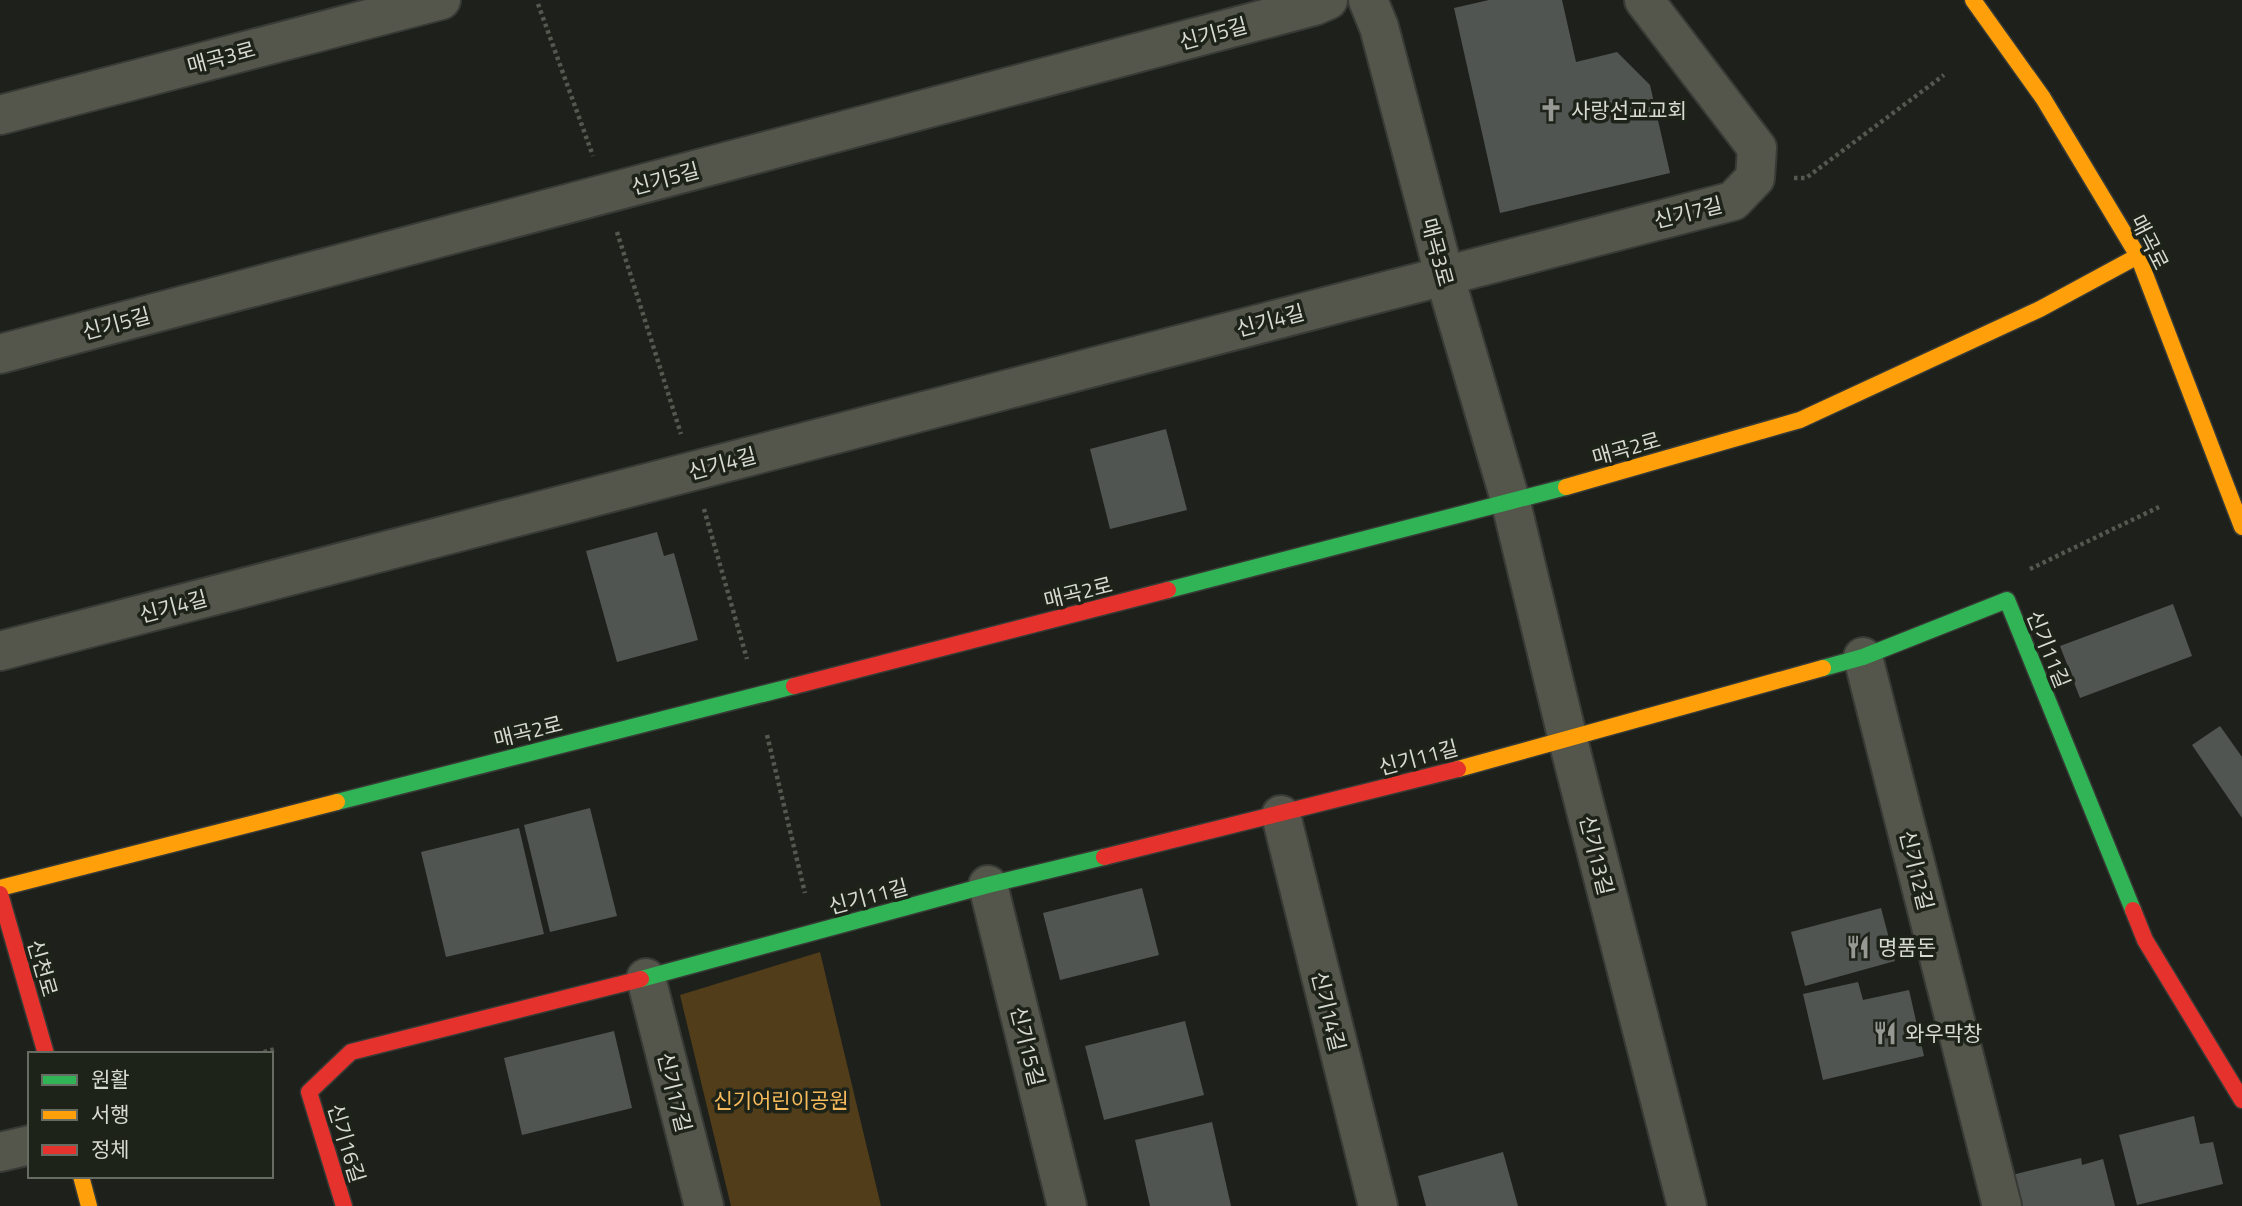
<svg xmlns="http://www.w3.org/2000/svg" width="2242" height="1206" viewBox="0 0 2242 1206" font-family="'Titillium Web','Noto Sans KR',sans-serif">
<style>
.green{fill:#513d1a}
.building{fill:#515551}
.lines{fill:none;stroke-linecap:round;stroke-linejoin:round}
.street-casing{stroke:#383a36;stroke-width:42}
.fast-casing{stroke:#383a36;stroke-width:19}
.slow-casing{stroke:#383a36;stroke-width:19}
.jam-casing{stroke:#383a36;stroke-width:19}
.path{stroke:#56574f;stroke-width:4.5;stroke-dasharray:3.5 3.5;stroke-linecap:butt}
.street{stroke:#55564b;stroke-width:38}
.fast{stroke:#30b455;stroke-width:16}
.slow{stroke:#ff9f0a;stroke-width:16}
.jam{stroke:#e5322d;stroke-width:16}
.labels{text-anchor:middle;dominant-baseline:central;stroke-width:7;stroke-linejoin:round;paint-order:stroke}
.street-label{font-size:21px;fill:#d6dad3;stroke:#1d2319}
.poi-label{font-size:21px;fill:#d6dad3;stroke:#1d2319;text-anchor:start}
.park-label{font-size:21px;fill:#f8bb5c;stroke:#1d2319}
</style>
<rect width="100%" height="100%" fill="#1e211b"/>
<!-- green -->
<path class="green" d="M820,952l61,254h-150l-51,-211z"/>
<!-- building -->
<g class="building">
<path d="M1489,0h73l14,62 41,-10 33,33 20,88 -170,40 -46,-205z"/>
<path d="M1166,429l21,81 -77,19 -20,-80z"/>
<path d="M657,532l7,24 10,-3 24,87 -81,22 -31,-111z"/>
<path d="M2173,604l19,52 -112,42 -20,-52z"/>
<path d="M2220,726l22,31v61l-50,-73z"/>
<path d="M590,808l27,108 -67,16 -26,-107z"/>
<path d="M519,828l25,106 -98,23 -25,-105z"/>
<path d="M1142,888l17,67 -99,25 -17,-67z"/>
<path d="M1881,908l14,53 -90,25 -14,-54z"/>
<path d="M1858,982l5,18 46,-10 15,66 -101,24 -20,-86z"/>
<path d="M1185,1021l19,74 -100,25 -19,-74z"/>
<path d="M614,1031l18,77 -110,27 -18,-77z"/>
<path d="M2194,1116l6,28 13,-2 10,42 -86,21 -18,-70z"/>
<path d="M1212,1122l19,84h-81l-15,-66z"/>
<path d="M1503,1152l15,54h-92l-8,-30z"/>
<path d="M2081,1158l1,7 21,-6 12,47h-95l-8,-31z"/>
</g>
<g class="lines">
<!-- street casing -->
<g class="street-casing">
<g id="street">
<path d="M1368,0l11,27 65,247 67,229 57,237 119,466"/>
<path d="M0,115l441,-115"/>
<path d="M0,354l1314,-348 14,-6"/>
<path d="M0,651l1733,-450 22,-23 2,-30 -113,-148"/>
<path d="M1863,657l139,549"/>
<path d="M1281,815l97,391"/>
<path d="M988,885l79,321"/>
<path d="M646,978l58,228"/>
<path d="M0,1152l30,-7"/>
</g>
</g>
<!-- fast casing -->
<g class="fast-casing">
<g id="fast">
<path d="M1168,590l398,-103"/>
<path d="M1823,668l40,-11 144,-57 126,310"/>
<path d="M337,802l457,-116"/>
<path d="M641,979l347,-94 116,-28"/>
</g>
</g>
<!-- slow casing -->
<g class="slow-casing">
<g id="slow">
<path d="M1973,0l70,98 95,158 104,271"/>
<path d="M1566,487l234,-67 240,-111 98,-53"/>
<path d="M1458,769l365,-101"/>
<path d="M0,888l337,-86"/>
<path d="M81,1176l8,30"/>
</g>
</g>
<!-- jam casing -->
<g class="jam-casing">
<g id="jam">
<path d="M794,686l374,-96"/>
<path d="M1104,857l354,-88"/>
<path d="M0,894l46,160"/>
<path d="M2133,910l12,30 97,160"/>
<path d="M344,1206l-35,-114 42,-40 290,-73"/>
</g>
</g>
<!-- path -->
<g class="path">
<path d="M538,4l55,152"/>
<path d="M1794,178h12l138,-103"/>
<path d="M617,232l64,202"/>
<path d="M704,509l43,150"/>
<path d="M2030,569l129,-62"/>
<path d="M767,735l38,158"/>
<path d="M257,1054l18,-5"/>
</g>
<!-- street -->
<use href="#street" class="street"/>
<!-- fast -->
<use href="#fast" class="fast"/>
<!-- slow -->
<use href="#slow" class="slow"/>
<!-- jam -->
<use href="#jam" class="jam"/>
</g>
<!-- icons -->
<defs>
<g id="church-bare" transform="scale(1.89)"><path d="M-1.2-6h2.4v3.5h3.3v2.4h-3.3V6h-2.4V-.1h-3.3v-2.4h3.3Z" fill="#969993" stroke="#1d2319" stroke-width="2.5" paint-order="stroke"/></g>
<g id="restaurant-bare" transform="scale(1.89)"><path d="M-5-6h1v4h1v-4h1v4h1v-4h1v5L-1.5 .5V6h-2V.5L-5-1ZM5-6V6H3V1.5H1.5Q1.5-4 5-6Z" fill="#969993" stroke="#1d2319" stroke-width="2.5" paint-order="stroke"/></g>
</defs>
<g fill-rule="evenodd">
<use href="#church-bare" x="1551" y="110"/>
<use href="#restaurant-bare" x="1858" y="947"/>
<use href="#restaurant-bare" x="1885" y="1033"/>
</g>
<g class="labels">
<!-- street labels -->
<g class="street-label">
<text transform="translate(1213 33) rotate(-15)">신기5길</text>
<text transform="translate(221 57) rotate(-15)">매곡3로</text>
<text transform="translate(665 178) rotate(-15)">신기5길</text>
<text transform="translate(1688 212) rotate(-14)">신기7길</text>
<text transform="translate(2150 242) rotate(63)">매곡로</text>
<text transform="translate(1438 252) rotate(75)">매곡3로</text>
<text transform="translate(1270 320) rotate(-15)">신기4길</text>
<text transform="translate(116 323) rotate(-15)">신기5길</text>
<text transform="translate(1626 448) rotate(-16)">매곡2로</text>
<text transform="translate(722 463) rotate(-15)">신기4길</text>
<text transform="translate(1078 592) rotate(-14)">매곡2로</text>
<text transform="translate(173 606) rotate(-15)">신기4길</text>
<text transform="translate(2049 649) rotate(68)">신기11길</text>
<text transform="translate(528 731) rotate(-14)">매곡2로</text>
<text transform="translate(1418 757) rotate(-15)">신기11길</text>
<text transform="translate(1597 855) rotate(76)">신기13길</text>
<text transform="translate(1917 870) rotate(76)">신기12길</text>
<text transform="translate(868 896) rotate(-15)">신기11길</text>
<text transform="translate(43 968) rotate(74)">신천로</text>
<text transform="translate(1329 1011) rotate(76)">신기14길</text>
<text transform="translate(1028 1046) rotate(76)">신기15길</text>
<text transform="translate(675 1092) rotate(76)">신기17길</text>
<text transform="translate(347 1143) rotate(73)">신기16길</text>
</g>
<!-- poi labels -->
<g class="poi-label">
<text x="1571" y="110">사랑선교교회</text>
<text x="1878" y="947">명품돈</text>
<text x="1905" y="1033">와우막창</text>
</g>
<!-- park labels -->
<g class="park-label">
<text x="781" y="1100">신기어린이공원</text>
</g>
</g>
<!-- legend -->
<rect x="28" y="1052" width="245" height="126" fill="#1d2319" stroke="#676c63" stroke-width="2"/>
<rect x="42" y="1075" width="35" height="10" fill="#30b455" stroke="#676c63" stroke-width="2"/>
<text x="91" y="1087" font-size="21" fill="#d6dad3">원활</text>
<rect x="42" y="1110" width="35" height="10" fill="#ff9f0a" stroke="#676c63" stroke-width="2"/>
<text x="91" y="1122" font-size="21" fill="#d6dad3">서행</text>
<rect x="42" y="1145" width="35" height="10" fill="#e5322d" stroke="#676c63" stroke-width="2"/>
<text x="91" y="1157" font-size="21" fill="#d6dad3">정체</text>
</svg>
